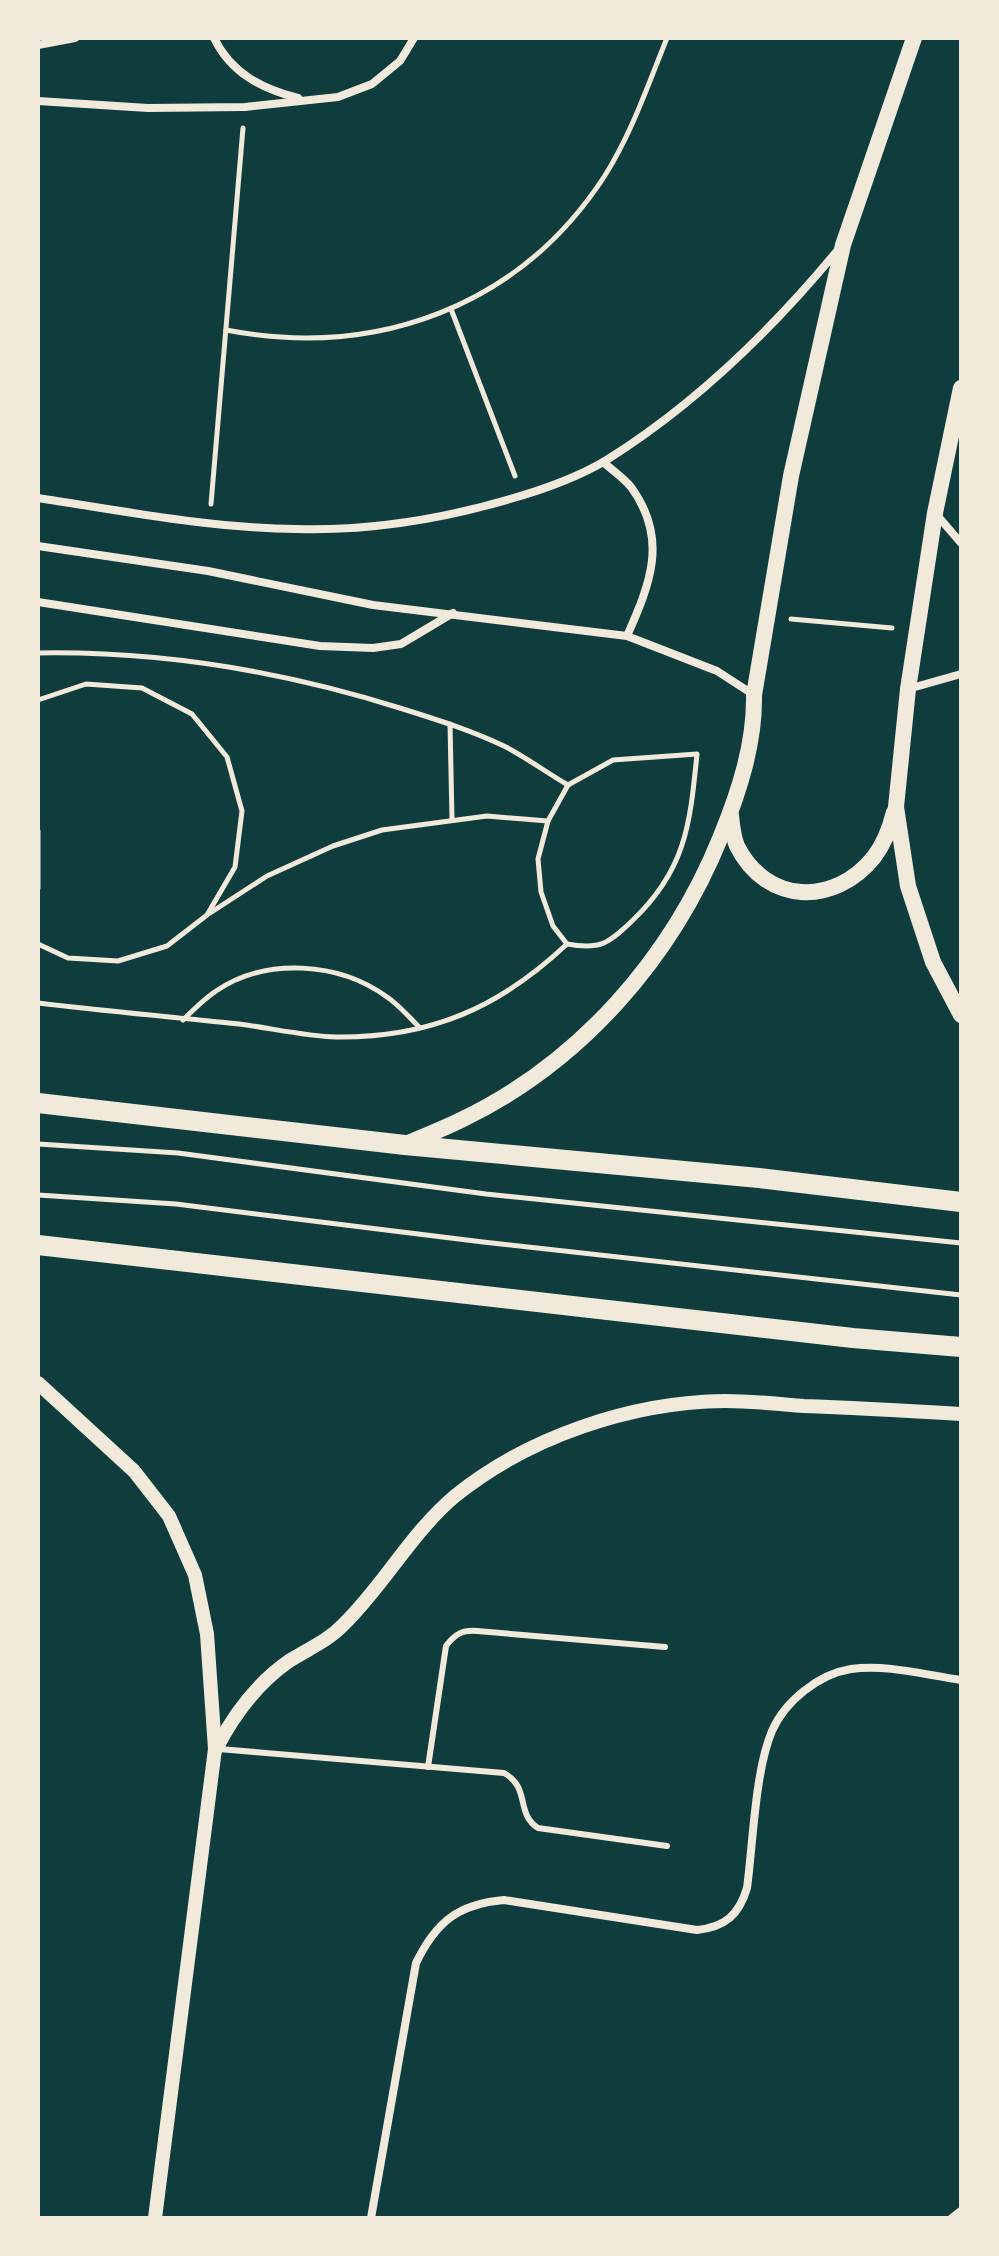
<svg xmlns="http://www.w3.org/2000/svg" width="999" height="2256" viewBox="0 0 999 2256" font-family="Arial,sans-serif">
<style>
.lines{fill:none;stroke-linecap:round;stroke-linejoin:round}
.path{stroke:#f1e9da;stroke-width:5}
.service{stroke:#f1e9da;stroke-width:6}
.minor{stroke:#f1e9da;stroke-width:8}
.tertiary{stroke:#f1e9da;stroke-width:14}
.secondary{stroke:#f1e9da;stroke-width:16}
.primary{stroke:#f1e9da;stroke-width:20}
</style>
<rect width="100%" height="100%" fill="#0f3d3e"/>
<g class="lines">
<!-- path -->
<g class="path">
<path d="M451,309l64,167"/>
<path d="M226,330c150,29 293,-23 378,-153 27,-42 44,-92 63,-139"/>
<path d="M211,504l32,-376"/>
<path d="M791,619l101,9"/>
<path d="M38,653c123,-2 248,19 365,56 35,11 70,22 103,38 21,11 41,26 62,38"/>
<path d="M38,700l48,-16 56,4 50,26 35,43 15,54 -7,56 -28,48 -40,31 -49,15 -50,-3 -30,-14"/>
<path d="M450,724l2,95"/>
<path d="M697,754c-7,70 -11,116 -65,167 -24,23 -32,29 -65,23l-14,-18 -12,-34 -3,-33 10,-38 20,-36 45,-25z"/>
<path d="M38,831v57"/>
<path d="M210,913l57,-37 66,-30 49,-16 105,-14 61,5"/>
<path d="M38,1003c67,8 134,14 201,21 32,4 65,12 97,13 94,1 163,-29 231,-93"/>
<path d="M183,1020c10,-10 21,-21 33,-29 50,-34 123,-29 171,6 12,8 22,20 32,30"/>
<path d="M38,1144l140,9 308,41 475,49"/>
<path d="M38,1195l138,9 307,38 478,53"/>
</g>
<!-- service -->
<g class="service">
<path d="M219,1749l285,24c27,15 11,40 34,55l129,18"/>
<path d="M428,1767l18,-121c9,-12 16,-16 31,-15l188,16"/>
</g>
<!-- minor -->
<g class="minor">
<path d="M214,38c17,35 48,51 84,60"/>
<path d="M38,45l37,-7"/>
<path d="M38,101l110,7 97,-1 93,-10 34,-13 28,-23 14,-23"/>
<path d="M603,462c9,8 21,16 28,25 38,52 19,97 -4,149"/>
<path d="M38,498c85,13 171,30 258,31 74,2 143,-9 214,-30 32,-9 66,-21 95,-38 90,-56 165,-129 232,-210"/>
<path d="M936,514l25,29"/>
<path d="M38,546l170,25 165,34 254,31 90,35 37,24"/>
<path d="M38,602l282,44 53,2 28,-4 52,-31"/>
<path d="M908,689l53,-15"/>
<path d="M371,2218l45,-255c20,-41 42,-59 88,-63l193,30c28,-3 42,-15 50,-42 6,-44 8,-117 25,-157 13,-30 47,-57 79,-62 36,-5 74,6 110,11"/>
<path d="M952,2218l9,-7"/>
</g>
<!-- tertiary -->
<g class="tertiary">
<path d="M38,1383l96,88 35,45 26,59 12,59 8,115 -60,469"/>
<path d="M216,1749c18,-35 40,-65 73,-88 19,-12 39,-20 55,-37 40,-39 67,-91 111,-128 73,-59 176,-94 270,-95 26,0 53,3 79,5 52,2 105,5 157,8"/>
</g>
<!-- secondary -->
<g class="secondary">
<path d="M961,388l-26,125 -27,176 -12,118 12,79 25,76 28,53"/>
<path d="M731,815c1,10 2,22 6,31 29,58 97,61 137,11 10,-13 16,-29 20,-45"/>
<path d="M406,1144c18,-8 37,-15 55,-24 119,-57 211,-162 260,-284 18,-44 34,-93 33,-141l37,-219 52,-231 71,-207"/>
</g>
<!-- primary -->
<g class="primary">
<path d="M38,1103l367,42 354,33 202,24"/>
<path d="M38,1245l815,93 108,9"/>
</g>
</g>
<!-- border -->
<rect width="999" height="2256" fill="none" stroke="#f1e9da" stroke-width="80"/>
</svg>
